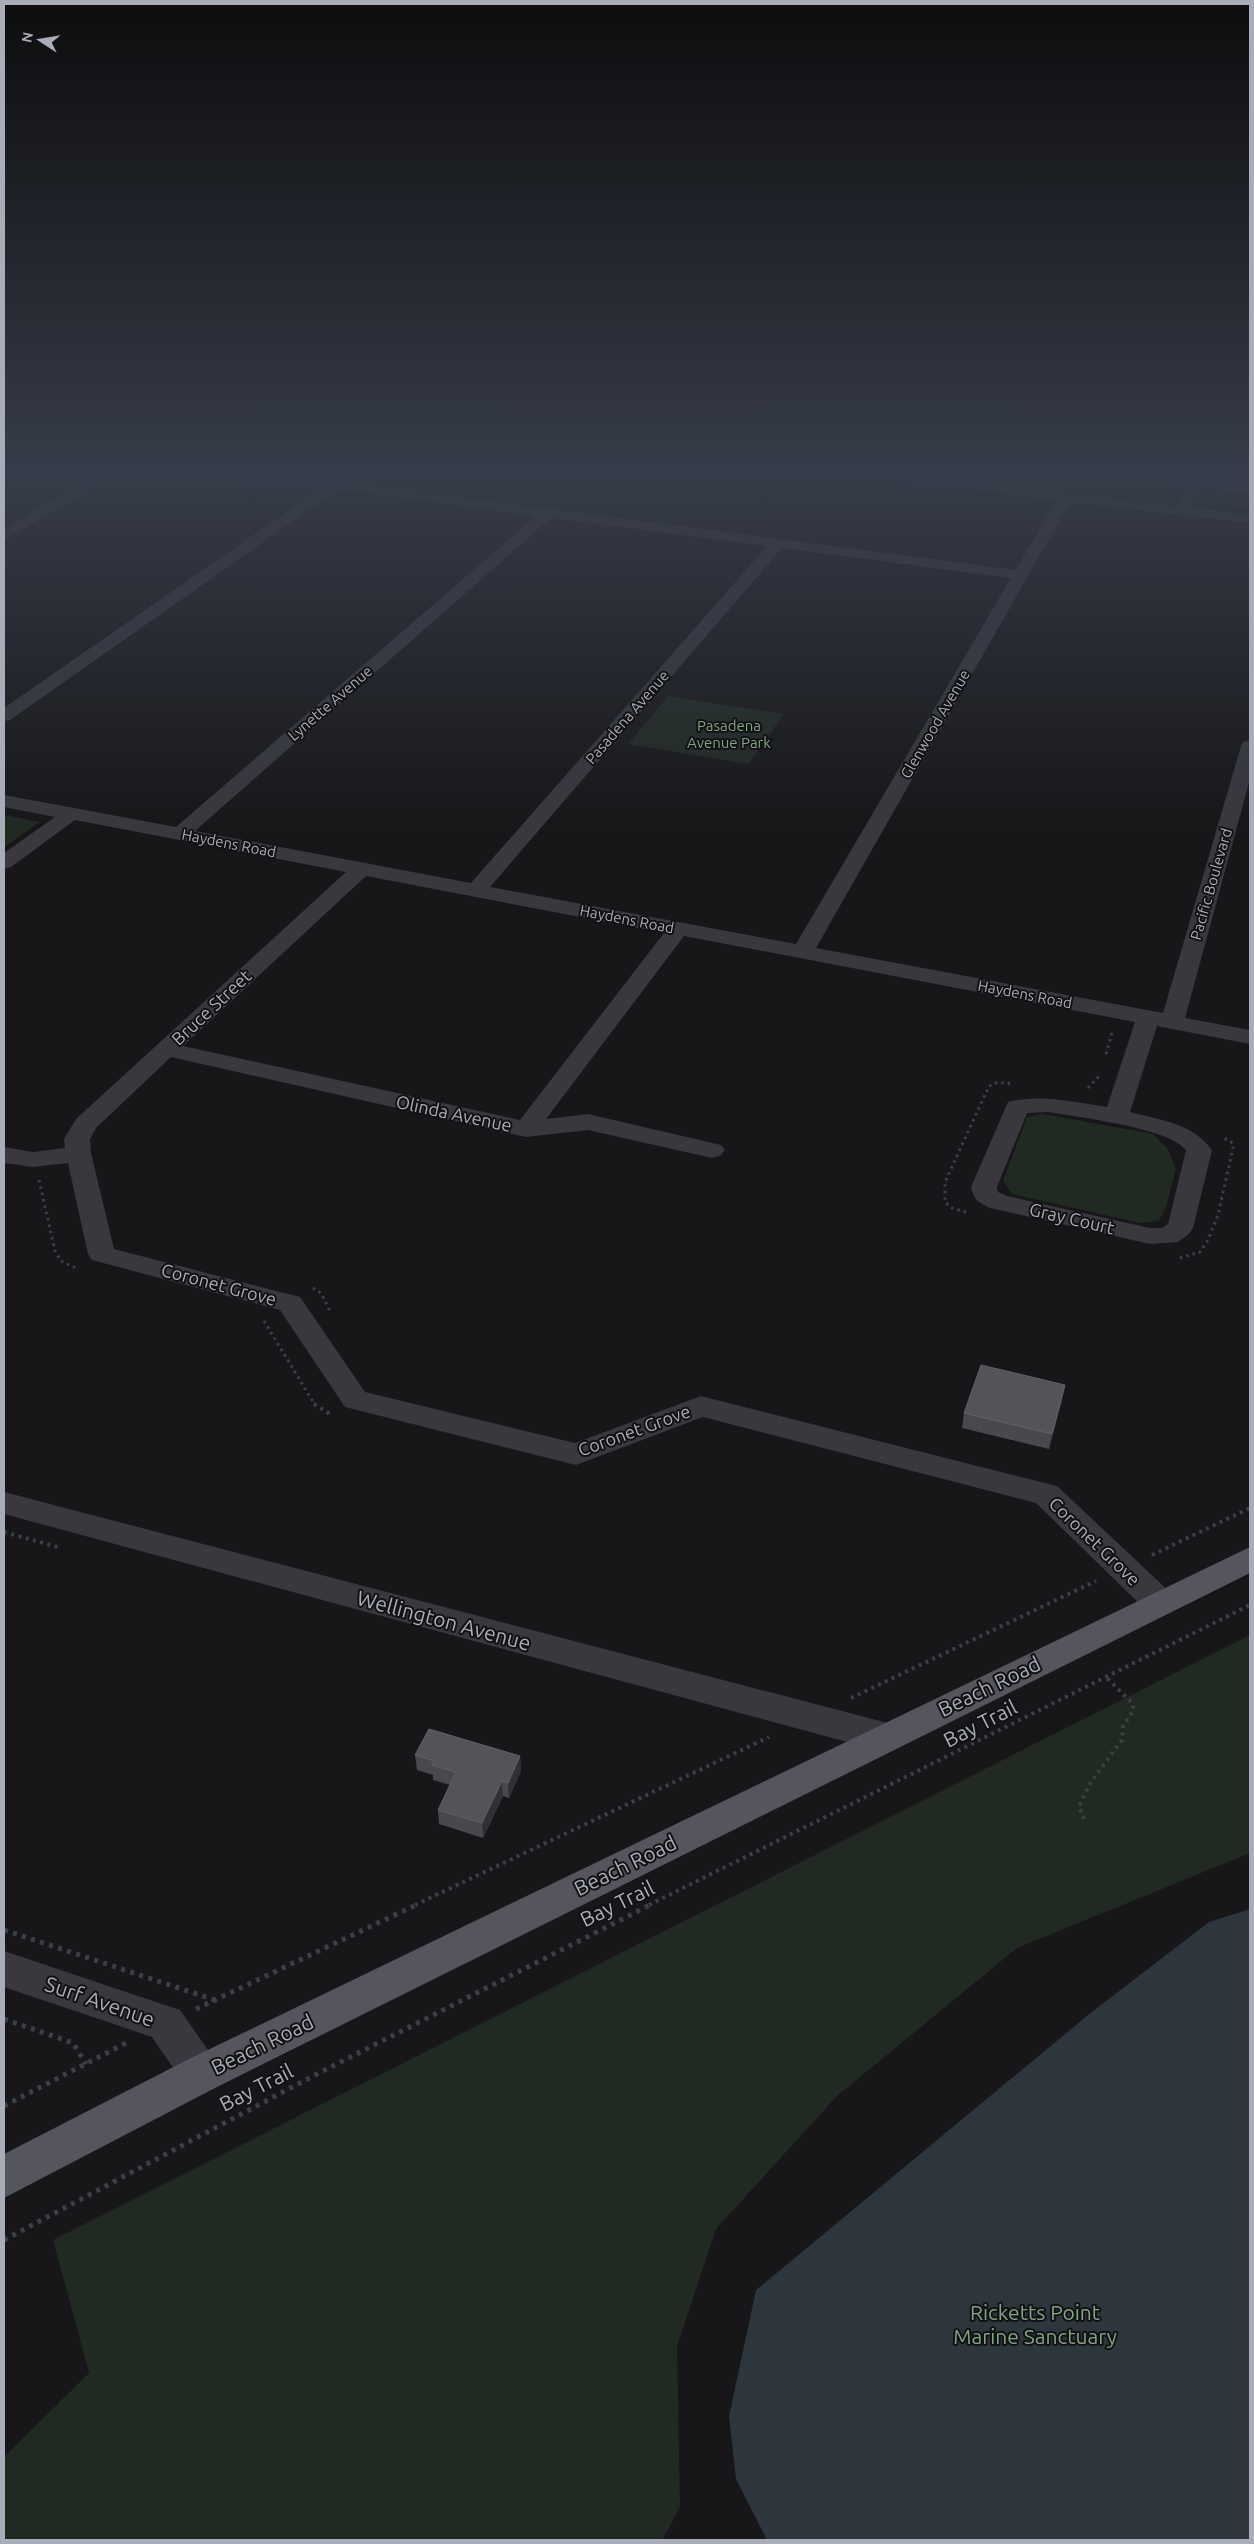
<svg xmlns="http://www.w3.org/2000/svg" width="1254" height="2544" viewBox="0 0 1254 2544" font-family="Ubuntu,sans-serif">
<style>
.built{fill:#232326}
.green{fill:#212923}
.water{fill:#2d353d}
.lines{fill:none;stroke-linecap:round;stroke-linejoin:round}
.path-far3{stroke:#3e3f45;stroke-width:2;stroke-dasharray:1 2;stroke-linecap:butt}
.path-far2{stroke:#3e3f45;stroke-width:3;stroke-dasharray:2.5 4;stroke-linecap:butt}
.path-far1{stroke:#3e3f45;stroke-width:4;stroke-dasharray:3 4.5;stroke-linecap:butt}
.path{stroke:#3e3f45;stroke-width:5;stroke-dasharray:4 5.5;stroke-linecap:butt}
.minor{fill:#38383e;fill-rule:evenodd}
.major{fill:#54555d;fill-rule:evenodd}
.wall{fill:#48494e}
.shaded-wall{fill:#303134}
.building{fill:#53545a;stroke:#606268}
.labels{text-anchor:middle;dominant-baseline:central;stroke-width:4;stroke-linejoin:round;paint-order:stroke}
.far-street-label{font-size:15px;fill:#a9adb9;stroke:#121214}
.far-park-label{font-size:15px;fill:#80a485;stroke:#121214}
.street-label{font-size:18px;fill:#a9adb9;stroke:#121214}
.near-street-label{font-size:21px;fill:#a9adb9;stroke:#121214}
.near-park-label{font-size:21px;fill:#80a485;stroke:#121214}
</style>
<rect width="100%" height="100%" fill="#171719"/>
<!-- built -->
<path class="built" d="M925,471h325v38l-177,-21z"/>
<!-- green -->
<g class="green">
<path d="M4,471h92l-8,4h-84z"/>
<path d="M945,471h178l55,6 -7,15 4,2 -4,7 -10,1 -208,-24z"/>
<path d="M668,696l116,18 -36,50 -120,-20z"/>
<path d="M4,815l36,7 -36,25z"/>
<path d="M1043,1114l110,20 15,15 8,20 -10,38 -7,14 -19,2 -128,-29 -9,-13 24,-64z"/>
<path d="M1250,1635v218l-233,95 -180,148 -121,133 -39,117 3,161 -18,33h-658v-83l85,-84 -36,-133z"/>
</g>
<!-- water -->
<path class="water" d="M1250,1909v631h-483l-31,-61 -7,-63 27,-126 332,-275 121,-93z"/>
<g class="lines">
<!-- path-far3 -->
<path class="path-far3" d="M793,471l37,4"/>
<!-- path-far2 -->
<g class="path-far2">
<path d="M1106,1054l6,-21"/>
<path d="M1088,1088l11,-12"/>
<path d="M39,1180l16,71 6,10 17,8"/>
<path d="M966,1212l-14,-4 -7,-6v-20l44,-96 9,-4 16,2"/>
<path d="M1180,1258l20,-6 8,-12 10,-25 15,-67v-5l-11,-6"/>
<path d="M313,1288l8,5 10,20"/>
<path d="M264,1321l51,84"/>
</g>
<!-- path-far1 -->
<g class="path-far1">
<path d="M314,1404l16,10"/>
<path d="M4,1532l57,16"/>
<path d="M1152,1555l98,-47"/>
<path d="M851,1698l245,-117"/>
<path d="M1084,1819l-5,-13 12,-24 31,-42 1,-14 10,-15v-7l-26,-26"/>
<path d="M415,1905l354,-168"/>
<path d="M649,1905l601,-300"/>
</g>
<!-- path -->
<g class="path">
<path d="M4,1930l211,70"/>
<path d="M196,2009l222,-105"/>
<path d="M4,2019l69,24 13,21"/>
<path d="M4,2106l122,-63"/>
<path d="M4,2240l309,-164 339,-172"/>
</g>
<!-- minor -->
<g class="minor">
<path d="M844,471h40l292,35 18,-35h14l-18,36 60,8v8l-180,-21 -254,446 347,65 78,-267 2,-4 7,-2v39l-65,239 65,12v14l-93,-18 -27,86c30,8 63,11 82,38l-19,78 -4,6 -11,8 -28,2 -160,-36c-12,-6 -16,-8 -19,-21l37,-85c33,-8 65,0 99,5l28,-85 -451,-86 -138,183 42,-5 133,31 4,5 -4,5 -9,3 -124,-28 -62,7 -355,-80 -75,71 -6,11 1,14 23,96 186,48 65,95 210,51 126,-47 356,90 115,108 5,9 -5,9 -12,4 -12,-4 -112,-109 -333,-86 -127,48 -231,-58 -65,-97 -188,-50 -4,-6 -20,-91 -35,4 -29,-4v-16l29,5 32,-4 -1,-9 12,-20 270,-247 -271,-52 -64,47 -7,2v-16l51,-36 -51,-10v-12l172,32 360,-311 -169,-23 -31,-2 -326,229 -6,1v-13l314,-218 -100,-6 -119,1 -95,55v-11l74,-44h-74v-8l214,-1 149,9 649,85 40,-70 -205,-25zM551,518l216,28 -296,337 -276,-52zM782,548l229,30 -215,366 -306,-57zM366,876l298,57 -144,187 -337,-74zM1048,1112c30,5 121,16 138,38l-18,74 -6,4h-12l-143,-32 -9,-4 -1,-5 30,-74z"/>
<path d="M4,1492l880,230 12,5 6,10 -6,10 -12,5 -880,-238z"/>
<path d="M4,1951l176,59 35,50 6,14 -6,14 -14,5 -14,-5 -35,-51 -148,-50z"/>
</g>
<!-- major -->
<path class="major" d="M1250,1547v26l-1035,515 -211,110v-44l183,-94z"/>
</g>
<!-- wall -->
<g class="wall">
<path d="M1250,471v22l-38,-4 3,-15z"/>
<path d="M1065,1385l-3,15 -13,49 -87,-21 2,-15z"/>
<path d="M415,1755l105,1 1,15 -12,27 -6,-2 -20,42 -44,-14 -1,-14 12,-25 -17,-5v-5l-16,-5z"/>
</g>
<!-- shaded-wall -->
<g class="shaded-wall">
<path d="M1065,1385l-3,15 -13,49 3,-15z"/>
<path d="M520,1756l1,15 -12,27 -1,-15z"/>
<path d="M502,1781l1,15 -20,42 -1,-15z"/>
</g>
<!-- building -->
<g class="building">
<path d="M1217,471h33v7l-35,-4z"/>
<path d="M981,1365l84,20 -13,49 -88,-21z"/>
<path d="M429,1729l91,27 -12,27 -6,-2 -20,42 -44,-13 18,-38 -24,-7 2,-4 -19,-6z"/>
</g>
<!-- sky -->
<linearGradient id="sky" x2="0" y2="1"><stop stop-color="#0d0d0e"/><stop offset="0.57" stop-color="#363c49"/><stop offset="1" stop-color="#363c49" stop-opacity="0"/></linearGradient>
<rect width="1254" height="827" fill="url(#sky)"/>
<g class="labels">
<!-- far-street labels -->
<g class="far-street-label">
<text transform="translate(330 703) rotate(-41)">Lynette Avenue</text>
<text transform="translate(627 717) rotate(-49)">Pasadena Avenue</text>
<text transform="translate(935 724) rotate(-60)">Glenwood Avenue</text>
<text transform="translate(229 843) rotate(11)">Haydens Road</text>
<text transform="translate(1211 884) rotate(-74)">Pacific Boulevard</text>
<text transform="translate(627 919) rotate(11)">Haydens Road</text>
<text transform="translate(1025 994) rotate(11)">Haydens Road</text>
</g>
<!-- far-park labels -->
<g class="far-park-label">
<text x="729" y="725">Pasadena<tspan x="729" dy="17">Avenue Park</tspan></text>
</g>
<!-- street labels -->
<g class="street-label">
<text transform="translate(211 1007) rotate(-43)">Bruce Street</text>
<text transform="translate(454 1113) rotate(12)">Olinda Avenue</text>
<text transform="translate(1072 1218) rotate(13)">Gray Court</text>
<text transform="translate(219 1284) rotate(15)">Coronet Grove</text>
<text transform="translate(634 1430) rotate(-20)">Coronet Grove</text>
<text transform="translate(1095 1541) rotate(44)">Coronet Grove</text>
</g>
<!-- near-street labels -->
<g class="near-street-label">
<text transform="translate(444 1620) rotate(15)">Wellington Avenue</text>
<text transform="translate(989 1686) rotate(-26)">Beach Road</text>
<text transform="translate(980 1723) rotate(-27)">Bay Trail</text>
<text transform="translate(625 1865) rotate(-26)">Beach Road</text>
<text transform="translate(617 1903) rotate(-26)">Bay Trail</text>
<text transform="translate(100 2001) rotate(19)">Surf Avenue</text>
<text transform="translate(262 2044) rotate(-26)">Beach Road</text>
<text transform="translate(256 2087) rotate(-27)">Bay Trail</text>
</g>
<!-- near-park labels -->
<g class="near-park-label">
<text x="1035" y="2312">Ricketts Point<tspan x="1035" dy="24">Marine Sanctuary</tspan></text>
</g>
</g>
<!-- border -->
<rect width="1254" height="2544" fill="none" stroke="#a9adb9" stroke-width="10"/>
<!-- north arrow -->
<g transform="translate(40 40) rotate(282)" stroke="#121214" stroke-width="4" paint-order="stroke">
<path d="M0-4L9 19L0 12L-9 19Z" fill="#a9adb9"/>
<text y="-8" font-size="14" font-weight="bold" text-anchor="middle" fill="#a9adb9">N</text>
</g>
</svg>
